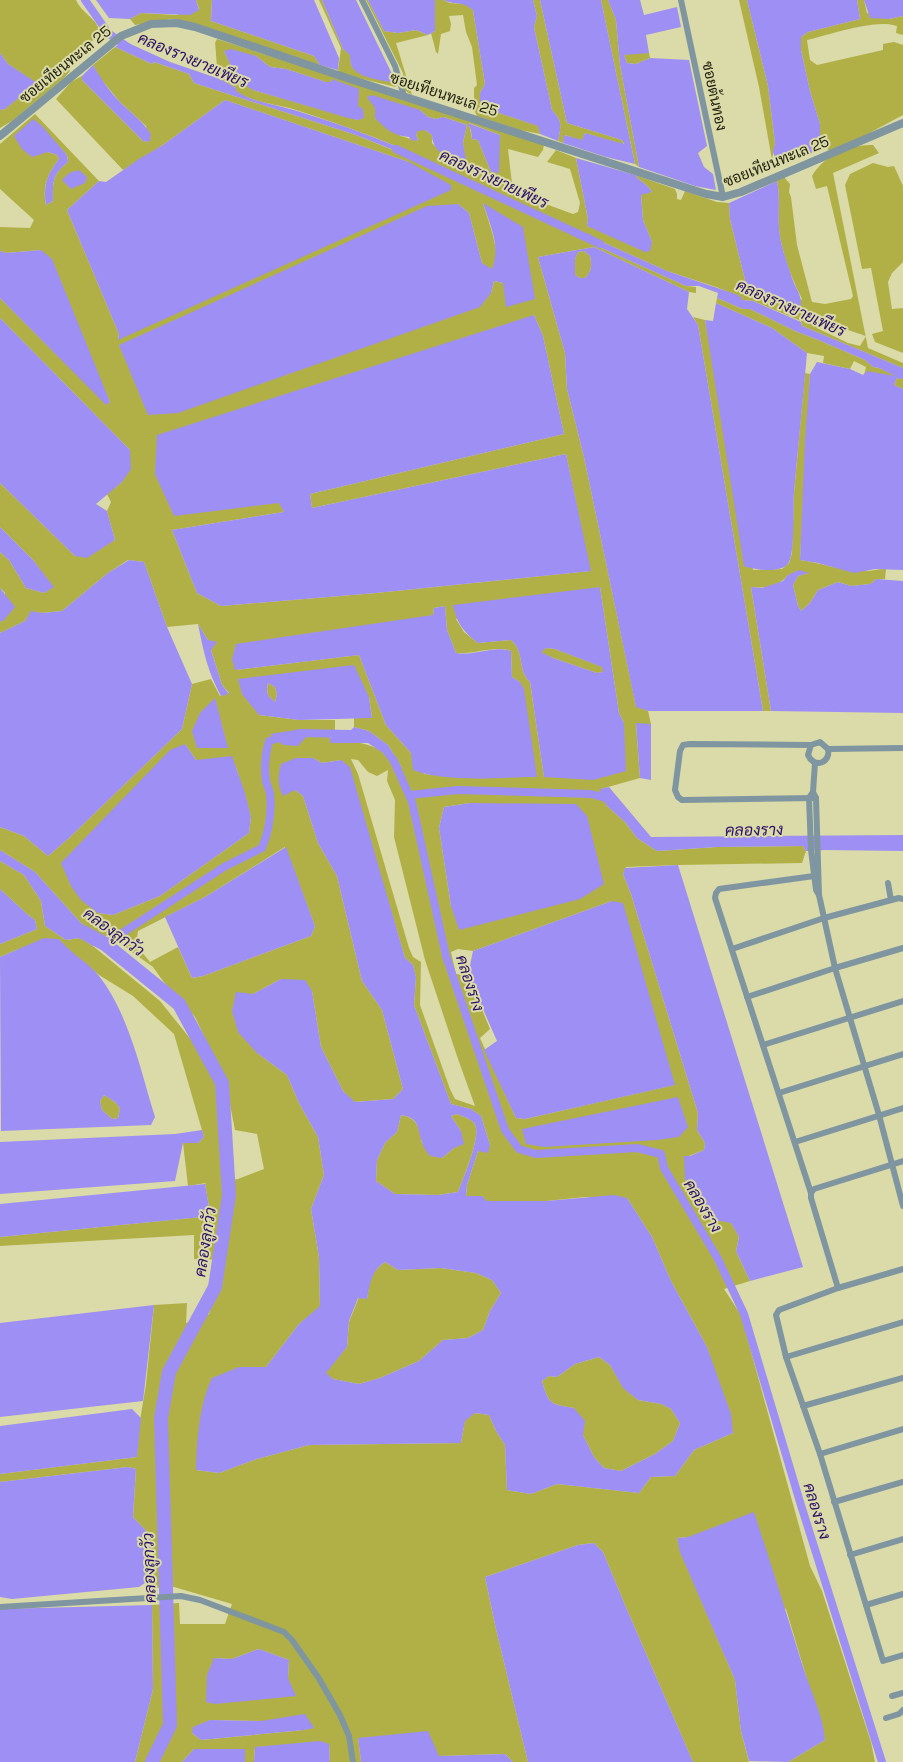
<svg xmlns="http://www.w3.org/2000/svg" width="903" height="1762" viewBox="0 0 903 1762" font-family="'Space Grotesk',Sarabun,sans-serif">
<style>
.green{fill:#b1b047;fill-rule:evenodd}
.water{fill:#9e8ff5;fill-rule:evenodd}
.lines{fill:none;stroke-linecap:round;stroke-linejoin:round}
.canal{stroke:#9e8ff5;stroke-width:8}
.river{stroke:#9e8ff5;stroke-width:14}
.minor{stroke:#7f95a0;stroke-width:6}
.tertiary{stroke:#7f95a0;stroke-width:8}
.labels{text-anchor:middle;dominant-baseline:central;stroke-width:4;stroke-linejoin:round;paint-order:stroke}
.street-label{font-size:15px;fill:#1f1e0b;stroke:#dadba8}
.water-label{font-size:16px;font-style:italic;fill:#2c0f69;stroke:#dadba8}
</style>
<rect width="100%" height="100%" fill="#dadba8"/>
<!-- green -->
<g class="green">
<path d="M0,0h76c4,9 11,13 17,20 4,3 6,10 8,14l-37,29 6,8 -6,7 -52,43 -12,7v-18l5,-1 31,-26 -28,-19 -8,-11z"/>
<path d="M196,0h16l-1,21 103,35 6,9 -135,-44 -14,-2 -36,6 -5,-6 11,-6 35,2 23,-6z"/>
<path d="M319,0h3l21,49 7,5 1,11 40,17 2,-6 3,11 -55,-13 -3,-4 3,-22z"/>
<path d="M366,0h2l16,31 14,2 18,-3 12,5 -32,8 16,52 -8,-5 -1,-17z"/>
<path d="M435,0h9l6,3 16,1 7,6 12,74 -5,9 4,19h12l43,14 1,8 -20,-4 -43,-14 -3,-6v-22l3,-3 -5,-38 -6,-15 -3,-17 -14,1 2,8 -1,7 -9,3 -3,20 -2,-2 -5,-19 4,-2z"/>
<path d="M533,0h7l27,123 55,17 2,5 -39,-12 -3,8 -17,-6 -2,8 -5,-2c3,-15 5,-19 -6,-31l-18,-83 3,-11z"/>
<path d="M601,0h7l8,20 4,45 19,102 -4,-3z"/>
<path d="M739,0h8l21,86 7,57 -3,17 -13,-73z"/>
<path d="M857,0h7l3,13 22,6 14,-3v19l-7,-2 1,-7c-21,-8 -68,9 -90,14l3,20 7,5 66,-15v-6l11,-2 9,3v70l-41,22 -33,14 -9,-16v-11l-10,-33 -9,-41v-13l7,-5 52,-13z"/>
<path d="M217,39l327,105 -1,6 -5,7 -30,-8 5,43 60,22 5,-2 2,-9 -10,-34 -23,-7 9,-12 20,8 12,61 -1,7 65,16 -9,-22 -2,-26 11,-2c-4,-8 -12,-10 -17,-17l40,14 2,5v5l4,1 4,-9 32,11 12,1 1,16 18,73 30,10 10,5 14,-8c-10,-19 -18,-41 -22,-62 -3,-19 1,-37 -3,-56l7,-4 6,7 -1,8 2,5 6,48 15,57 13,2 26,-5 2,-3 -26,-110 -11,3 -4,-13c11,-20 39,-32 61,-31l6,8 -46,20 35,175 35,15v5l-101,-42 -1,-5 -48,-20 -10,-1 -7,-5 -20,-8 -49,-16 -69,-31 -10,-6 10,10 -1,2 89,40 10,1v6l-7,-1 -95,-45 -56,10 27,96 2,36 17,68 52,249 12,5 3,13h-15l4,54 -39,11 6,17 18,16 12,16 20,13 60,-4 86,-1 3,5 -4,12 -124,2 -52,2 -3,7 8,20 67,219 -1,17 8,13 -1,7 -15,6 -4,24 17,27 13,13 16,2 8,15 -3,14 14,30 -26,8 17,26 69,251 12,25 49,151 4,20h-87l37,-22 -39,-131 -98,-72 -11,1 4,14 54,128 6,51 8,31h-56l-68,-157 -22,-53 -9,-9 -16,2 -93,32 11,52 32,133h-15l-8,-8 -66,2 -81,-18 3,24h-31l-1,-18 -74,3 -1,15h-9v-13h-51l-12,13h-47l18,-73 -1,-84 27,-2 1,21h45l7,-20 -58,-17 -19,1 -5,-53 -17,-18 3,-48 -8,-2 -128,15v-8l137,-17 1,-24 8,-49 8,-79 33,-2 -1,20 23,-9 17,-54 -32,-1v-24l-194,11v-9l201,-20 8,-10 -4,-23 1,-1 -18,3 -5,-43h15l6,-6 -30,-103 -41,-38 -34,-21 -33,-27 -7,-9 -43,11 -16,7v-13l37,-15 -2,-9 -7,-5 -28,-26v-28l24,14 17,26 4,25 21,14 14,-2 13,8 67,55 40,50 18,36 6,94 14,-2 26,-10 -7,-35 -22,-4 -10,-50 -30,-63 -32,-36 -10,-14 -43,-31h-11l-18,-13 -46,-51 -35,-22v-23l24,9 24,20 21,-18 113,-109 10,-45 19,-5 9,17 9,-3 -7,-8 -14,-45 -10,-16 -31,3 -23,-65 -16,-2 -20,13 -46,38 -20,2 -11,-1 -6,9 -25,12v-11l4,-3 1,-26 -5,-5v-36l9,8 17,28 18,5 9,-6 -20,-27 -33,-33v-44l75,73 40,-16 -8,-29 4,-9 -4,-8 15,-12 8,-32 -130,-132v-20l106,106 4,-2 -69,-152 -35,3 -6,-2v-24l30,1 4,-8 -34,-31v-45l35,-30 64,67 -32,29 52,124 -1,5 291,-177 -184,-62 -62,45 -40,25 -67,-71 15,-17 11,-6v4l61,61 6,1 -3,-16 -26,-24 -20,-24 -7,-13 22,-18 37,17 2,-2 35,12 5,9 162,52 49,20 -2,-6c-36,-15 -72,-28 -110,-40 -18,-5 -42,-7 -58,-18l1,-3c-5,-3 -13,-6 -17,-10 -2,-3 -3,-29 -4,-35zM224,51l32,5 14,11 16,2 40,13 5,1 1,-4 26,27v14l-105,-30 -23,-27zM375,108l45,2 8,7 8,2 7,-2 24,8 -4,18 2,17 -18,-2 -15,-15v-8l-7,-5h-7l-2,4 2,7 -17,-5 -26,-18zM469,123l31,12 -2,18 1,15 -8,4 -13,-32 -6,-1zM55,142l12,13 1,7c-16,13 -15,19 -15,39l-7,4c-4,-19 2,-31 13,-46l-2,-4 -9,-3zM483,203l51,96 -31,-16 -9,-2 -3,12 -33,-89 11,9 13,50 10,7 5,-14 -4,-21zM534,315l9,21 21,98 -254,60 2,14 254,-54 24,117 -214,22 -155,13 -24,-13 -25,-63 112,-18 -4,-9zM819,318l17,8 30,10 -6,10 -12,-3 -31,-15zM600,587l19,126 5,10 -80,54 -14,-95c-13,-12 -5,-31 -19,-42l-33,3 -14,-11 -8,-13zM445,606l2,24 9,23c18,2 38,-8 55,-2l1,26 8,5 16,95h-79l-33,-3 -13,-21 -25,-28 -27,-70 -124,15 198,-55 1,-7zM238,679l131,18 3,21h-18v9l15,4 19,14 14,23 -8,1c-3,-5 -6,-12 -11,-16 -11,-11 -38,-12 -54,-15l6,-8v-10h-36l-40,-5zM185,744l11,16 40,7 15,50 -2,16 -89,63 -47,19 -15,-2zM313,758l9,5 19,-3 51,154 13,44 8,7 3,12 -2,28 37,99 20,5 10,7 9,29 -12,6 -11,34 -1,11h16l4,5h60l39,-4 42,1 25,39 19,44 36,66 26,86 -39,17 -19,26 -24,1 -12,16 -82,-9 -26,10 -24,-4 -2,-45 -9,-14 -7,-16 -14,-2 -10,7 -4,23 -152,2 -52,14 -38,14 -23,-3 43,-103h27l33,-43 21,-17 -1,-50 -8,-48 13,-34 -6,-38 -19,-34 -12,-28 -30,-22 -4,-59 28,-15 31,12 9,56 22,44 11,11 39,-3 10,-10 -21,-79 -20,-29 -25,-105 -19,-33 -15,-47 -8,-6zM351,759l7,1 10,12 9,4 11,-6 -1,11 8,19 -1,37 31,123 33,99 17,47 -20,-7 -5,-10 -30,-84 1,-43 -8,-5 -4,-9 -51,-174zM470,803l-19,103 -12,-78 5,-21zM285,847l30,79 -4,10 -108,40 -11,2 -14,-31 -28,15 -14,-17 2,-14 67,-34zM612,901l62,184 -149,34 -9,-1 -36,-80 10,-9 -22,-54 -12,-1 -5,-22 7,-3 15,2zM259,1649l30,11 -1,18 -74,-20 18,1zM210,1720l51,1 53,6 -10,3 -103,10 -9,-7z"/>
<path d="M632,53h17l1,5 -14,6 -9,-1 -3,-8z"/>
<path d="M873,163l15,4 6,-1 9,20v76l-11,11 -4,9 4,27 11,-1v45l-28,-11 -3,-8 11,-3 -12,-63 -9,1 -17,-84 5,-11z"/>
<path d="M584,251l6,5c2,9 2,15 -5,22h-5l-5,-3v-16l3,-7z"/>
<path d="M717,298l26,11h7l45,22 26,10 44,19 8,7 6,1 24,11v10l-9,-4 3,-7 -33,-3 2,-8 -12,-6 -4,8 -27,-6 1,-7 -17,-3 -35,-25 -56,-25z"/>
<path d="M693,317l12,3 48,250 29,-1 7,-6 3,-10 2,-60 11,-120 5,1 -10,186c21,3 43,11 64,11 8,0 14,-2 22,-2l-1,10h-8l-7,5 -19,2 -13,-4 -20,8 -8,13 -9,8 -3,-5 -5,-21 5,-9 10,-3 -20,2c-8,11 -23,14 -37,12l20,124h-8l-65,-386z"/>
<path d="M546,648l9,1 48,18v5l-6,1 -44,-15 -13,-6z"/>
<path d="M268,683l7,4 2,7 -2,8c-8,-6 -9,-9 -7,-19z"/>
<path d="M104,1095l11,7 5,6 -2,10 -6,1 -10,-9 -2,-9z"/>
<path d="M457,1114c5,2 14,5 17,9 9,10 -11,56 -16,69l-20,3 -43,-1 -19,-13 1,-21 8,-17 12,-11 4,-17c17,3 18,13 21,28l20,15 12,-10 7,-17 -10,-15z"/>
<path d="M385,1262l13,8 43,-2 35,5 16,7 9,13 -11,18 -7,19 -15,8 -25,2 -24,21 -39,17 -21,6 -26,-5 -8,-6 22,-26 2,-25 10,-25 8,2c3,-17 3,-27 18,-37z"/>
<path d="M599,1357l11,8 14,23 14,12 23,4 10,5 9,14 -7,18 -18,13 -34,17 -17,-3 -10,-11 -11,-22 -9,-27c-24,-4 -25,-3 -32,-27l7,-5 8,1 18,-13z"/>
</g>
<!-- water -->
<g class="water">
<path d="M96,0h100l3,10 -9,5 -49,-2 -11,6 -21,-1z"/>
<path d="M212,0h102l25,58 -1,12 -18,-5 -6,-9 -103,-35z"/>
<path d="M322,0h34l37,76 -2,6c-12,-2 -37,-5 -40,-18 -1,-2 -1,-7 -1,-9l-7,-6z"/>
<path d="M368,0h67v31l-7,4 -12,-5 -18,3 -14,-2z"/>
<path d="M444,0h89l4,16 -3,11 18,83c11,12 9,16 6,31l-18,-7 -2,-8 -42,-14h-12l-4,-2v-17l5,-9 -12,-74c-12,-10 -17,-4 -29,-10z"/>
<path d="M540,0h61l34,164 -29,-7 -43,-14 1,-8 18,5 3,-7 39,11 -2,-4 -55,-17z"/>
<path d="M608,0h32l4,15 33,-8 4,20 -35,8 3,18 -25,2 3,8 9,1 14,-6 39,2 18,86 -9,7 6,14 9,7 3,16 -21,-4 -56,-19 -19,-102 -4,-45z"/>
<path d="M747,0h110l3,19 -52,13 -7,5v13l9,41 10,33v11l6,10 -22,12 -1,-5 -10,3 1,6 -12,4 -5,-1 -4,-12 2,-9 -7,-57z"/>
<path d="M864,0h39v16l-14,3 -19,-1z"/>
<path d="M124,41l46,21 50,17 16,9v3c15,11 39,13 58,19 37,11 73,24 109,39l3,6 -50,-20 -162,-52 -5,-9 -35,-12 -2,2 -37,-17z"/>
<path d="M231,49l25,7 14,11 16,2 40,13h5l1,-3 27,10 -1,17 5,3 1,9 -6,2 -10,-2 -95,-28 -15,-9 -14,-30z"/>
<path d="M0,53l8,11 29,19 -32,26 -5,1z"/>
<path d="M93,65c8,14 17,27 28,38 11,11 23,19 30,32l-2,7 -6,-1 -61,-61v-4z"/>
<path d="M372,95l48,15 8,7 8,2 7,-2 24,8 -4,18 3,17c-16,1 -34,-8 -34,-25l-7,-5 -7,1 -2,3 2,7 -7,-1 -2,-3c-16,-1 -24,-9 -34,-19v-10l-8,-11z"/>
<path d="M225,100l184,62 42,23v5l-333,150 1,-6 -52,-124 32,-29 7,1 33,-23 24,-14z"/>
<path d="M33,119l9,7 25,29 1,7c-16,13 -15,19 -15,39l-7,4c-3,-20 1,-30 13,-46l-2,-4 -9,-3 -16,5 -10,-8 -8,-13z"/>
<path d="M468,123l32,12 -1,38 -8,-1 -13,-32 -6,-1 -1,-8z"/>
<path d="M576,158l59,17c5,7 13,9 17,17l-11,3 2,25 9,22 -2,9 -5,1 -58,-26 1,-7z"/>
<path d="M79,170l8,7 -2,6 -14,6 -9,-9 7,-7z"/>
<path d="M777,181c4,19 0,36 3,55 2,14 8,29 12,42 5,14 10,15 9,32l-10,2c-7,-13 -30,-16 -43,-20l-18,-73 -1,-16z"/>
<path d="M483,203l40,24 12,72 -29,8 -3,-24 -9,-2 -3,12 -11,14 -302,106 -30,2 -29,-70 308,-139 31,-2 11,9 13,50 10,6c9,-23 -2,-44 -9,-66z"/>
<path d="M588,233l10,7 69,31 71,24 5,5 10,1 48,21 1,4 101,42v11l-6,-1 -3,7 9,4v181l-28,-1 -21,4 -36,-10 -18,-3 5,-120 5,-66 7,-12 33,7 13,6 4,-4 28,5 -16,-8 -6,-1 -8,-7 -44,-19 -26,-10 -45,-22h-7l-26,-11 1,-5 -19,-7h-13l-89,-40v-2l-7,-4z"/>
<path d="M594,247l95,45 -2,17 11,16 65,386h-115l-12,-4 -52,-250 -17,-68 -2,-36 -27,-96zM584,251l6,5c2,9 2,15 -5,22h-5l-5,-3v-16l3,-7z"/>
<path d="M41,250l11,9 58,143 -4,3 -106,-107v-47l6,2z"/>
<path d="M716,303l56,25 35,25c-4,47 -9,93 -13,140 -1,15 1,58 -5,69 -5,12 -35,8 -45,4l-39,-246 8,1z"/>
<path d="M534,315l9,21 21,98 -254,60 2,14 254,-54 25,117 -215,22 -155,13 -24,-13 -25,-63 112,-18 -5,-9 -105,13 -19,-42 2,-39z"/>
<path d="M0,318l130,132 1,19 -9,13 -26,22 11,7 8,29 -28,18 -12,-2 -75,-73z"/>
<path d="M0,527l33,33 21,27 -10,6 -18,-5 -17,-28 -9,-8z"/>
<path d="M129,560l15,2 23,65 25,57 -10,45 -113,109 -21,18 -24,-20 -24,-9v-194l25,-12 6,-10 11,2 20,-2 46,-38z"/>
<path d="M799,570l10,3 -11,3 -5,9 5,21 3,5 9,-8 8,-13 20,-8 13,4 19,-2 7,-5 26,2v132l-132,-2 -20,-124 11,1 21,-7 5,-6z"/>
<path d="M600,587l19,126 5,10 2,48 -33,9 -49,-3 -14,-95c-13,-12 -5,-31 -19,-42l-33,3c-15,-12 -21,-19 -25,-38zM546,648l9,1 47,18 1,5 -6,1 -44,-15 -12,-6z"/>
<path d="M0,588l15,19 -11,13 -4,2z"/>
<path d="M445,606l2,24 9,23c18,3 38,-8 55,-2l1,26 8,5 4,7 13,88c-36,0 -91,6 -124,-7l-2,-17 -25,-28 -27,-70 -124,15 -3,-11 4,-15 197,-29 1,-7z"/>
<path d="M198,624l10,16 9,2 -6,8 11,35 7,9 -8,2c-13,-23 -18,-46 -23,-72z"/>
<path d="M354,665l15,32 3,21 -73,2 -40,-5 -17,-21 -4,-15zM268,683l7,4 2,7 -2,8c-8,-6 -9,-10 -7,-19z"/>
<path d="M215,698l13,50h-31l-5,-17 8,-18z"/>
<path d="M636,723l15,1v56l-11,-2z"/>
<path d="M354,727l15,4 19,14 14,23 -7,1 -12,-16 -15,-10h-37l-2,-5 19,-5z"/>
<path d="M296,730l10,7 -8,9 -15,-1 -13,-11z"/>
<path d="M185,744l11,16 36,-4 13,37 6,24 -2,16 -89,63 -47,19 -15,-2 -17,-13 -10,-14 -10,-23 109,-113z"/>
<path d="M296,758h17l9,5 19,-3 9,7 55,191 8,7 3,12 -2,28 37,99 20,5 10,7 9,29 -2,8 -10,-2 -11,34 -1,11h16l5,5h59l68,-6 13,3 25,39 19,44 36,66 24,67 2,19 -39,17 -19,26 -24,1 -12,16 -82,-9 -26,10 -24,-4 -2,-45 -9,-14 -7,-16 -14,-2 -10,8 -4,22 -152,2 -52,14 -38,14 -23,-3c1,-31 3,-64 16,-92l27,-11h27l33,-43 21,-18 -1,-49 -8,-48 13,-34 -6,-38 -19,-34 -12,-28 -30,-22 -19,-21 -6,-21 4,-19 17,2 28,-15 24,1 7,11 9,56 22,44 12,11 38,-3 10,-10 -21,-79 -20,-29 -25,-105 -19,-33 -15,-47 -8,-6 -12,6c-6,-11 -5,-21 -2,-32zM457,1114c5,2 14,5 17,9 9,10 -11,56 -16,69l-20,3 -43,-1 -19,-13 1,-21 8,-17 12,-11 4,-17c19,3 16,13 21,27 1,5 5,10 8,14l12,2 12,-10 10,-4 -3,-13 -10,-15zM385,1262l13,8 43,-2 35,5 16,7 9,13 -11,18 -7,19 -15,8 -25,2 -24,21 -39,17 -21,6 -26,-5 -7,-6 21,-26 2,-26 9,-23 9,1c3,-15 4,-28 18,-37zM599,1357l11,8 13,23 15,12 23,4 10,5 9,14 -7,18 -18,13 -34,17 -17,-3 -10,-11 -11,-22 2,-14 -11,-13c-24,-4 -25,-3 -32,-27l7,-5 8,1 18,-13z"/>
<path d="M609,787l42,50 252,-2v16l-78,-1 -19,1 -3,-5 -86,1 -60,4 -20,-13 -12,-16 -18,-16 -8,-11 1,-6z"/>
<path d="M470,803l106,1 11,12 17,68 -24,15 -121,31 -8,-24 -12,-78 5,-21z"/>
<path d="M286,847l29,79 -4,10 -108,40 -11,2 -27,-61 40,-20z"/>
<path d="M0,850l35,22 46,51 18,13 1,6 -7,4 -13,-8 -14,2 -21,-14 -4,-25 -17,-26 -24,-14z"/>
<path d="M678,865l125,402 -53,14 -14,-30 3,-14 -8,-14 -16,-3 -13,-13 -17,-27 -1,-24h6l14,-6 1,-7 -8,-13 1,-17 -67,-219 -8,-20 2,-6z"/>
<path d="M0,889l28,26 7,5 2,9 -37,15z"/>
<path d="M612,901l11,2 52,182 -150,34 -9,-1 -32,-68 13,-9 -29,-66 5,-24z"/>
<path d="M44,938l15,1c11,14 30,24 40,37 30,38 42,96 56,141l-4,8 -150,6 -1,-174zM104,1095l11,7 5,6 -2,10 -6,1 -10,-9 -2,-9z"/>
<path d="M678,1097l10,30 -9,10 -22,3 -113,7 -18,-3 -4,-15z"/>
<path d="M202,1130l2,7 -6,6h-15l-8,38 -175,13v-52l175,-8z"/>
<path d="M205,1184l4,23 -7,10 -202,20v-33z"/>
<path d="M154,1305l-11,96 -143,16v-94z"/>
<path d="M132,1409l9,9 -4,39 -137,17v-48z"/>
<path d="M128,1467l8,2 -3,48 17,18 4,42 -15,10 -127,12 -12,-2v-115z"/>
<path d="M754,1512c17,52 33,103 49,155 8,25 20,48 22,73l-37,22 -39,-1 -8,-30 -6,-51 -55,-128 -3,-14 11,-1z"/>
<path d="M594,1543l9,9 22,53 68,157h-165l-32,-133 -11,-52 93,-32z"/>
<path d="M152,1605l1,84 -18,73h-135v-153z"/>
<path d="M259,1649l30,11 -1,18 8,18 -81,8 -9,-2 1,-27 7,-17 18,1z"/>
<path d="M305,1714l9,14 -10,2 -103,10 -9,-7 1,-6 17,-7 51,1z"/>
<path d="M428,1731l11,25 66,-2 8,8h-152l-3,-24z"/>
<path d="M320,1741l9,3 1,18h-76l1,-15z"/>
<path d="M194,1749h51v13h-63z"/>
</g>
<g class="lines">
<!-- canal -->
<g class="canal">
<path d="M85,0l23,33 21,15"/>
<path d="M396,149l204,95"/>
<path d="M393,759l19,43 34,154 59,174 14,19 17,5 101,-6 24,6 3,14 54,91 26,55 56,188 82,260"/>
<path d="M409,795l49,-5 133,4 18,5"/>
<path d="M105,944l119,-77 38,-19c7,-17 10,-36 8,-55 -1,-4 -3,-8 -4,-12 -2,-14 -1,-27 3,-40l30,-8 52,1"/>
</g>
<!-- river -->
<path class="river" d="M83,932l22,12 74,60 43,79 7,112 -14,92 -46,85 -8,46 9,307 -18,37"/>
<!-- minor -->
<g class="minor">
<path d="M362,0l33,66 9,30"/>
<path d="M681,0l42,197"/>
<path d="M811,745l-3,10c6,14 23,8 20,-6l-8,-7 -9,3 -121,-1 -7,1 -3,6 -5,39 3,7 4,3 134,-2"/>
<path d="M828,749l75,-1"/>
<path d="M813,792l3,6 3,97 -3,-5 -5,-40 -2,-52z"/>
<path d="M813,792l2,-29"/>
<path d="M888,883l3,17"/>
<path d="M819,895l16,73 44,147 24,91"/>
<path d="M732,949l92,-31 75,-20 4,1"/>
<path d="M747,997l88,-29 68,-20"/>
<path d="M763,1045l140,-44"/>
<path d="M779,1093l124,-39"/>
<path d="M795,1142l108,-34"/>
<path d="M811,1193l-96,-295 1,-5 3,-4 95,-13"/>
<path d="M903,1269l-65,19 -59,22 -3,5 10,42 34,97 83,-25"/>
<path d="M838,1288l-27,-90v-5l3,-4 89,-28"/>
<path d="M786,1357l117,-35"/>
<path d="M803,1406l100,-28"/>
<path d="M820,1454l63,207 20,-6"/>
<path d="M834,1502l69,-20"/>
<path d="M850,1555l53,-16"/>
<path d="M866,1605l37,-11"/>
<path d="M0,1607l181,-11 19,4 84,32 8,8 26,37 22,38 9,21 4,26"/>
<path d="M892,1696l11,-3"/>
<path d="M886,1718l13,-4 4,-4"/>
</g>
<!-- tertiary -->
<path class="tertiary" d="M0,136l121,-100 30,-12 26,-1 18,4 155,52 356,115 17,3 18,-5 162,-69"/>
</g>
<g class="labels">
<!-- street labels -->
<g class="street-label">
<text transform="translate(65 64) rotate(-39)">ซอยเทียนทะเล 25</text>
<text transform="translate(444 94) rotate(18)">ซอยเทียนทะเล 25</text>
<text transform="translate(715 96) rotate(78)">ซอยต้นทอง</text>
<text transform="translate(776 161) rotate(-22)">ซอยเทียนทะเล 25</text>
</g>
<!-- water labels -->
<g class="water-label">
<text transform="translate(193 60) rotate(23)">คลองรางยายเพียร</text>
<text transform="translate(494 179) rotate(25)">คลองรางยายเพียร</text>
<text transform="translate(791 308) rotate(24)">คลองรางยายเพียร</text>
<text transform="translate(754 830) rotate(-1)">คลองราง</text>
<text transform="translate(114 932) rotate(36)">คลองลูกวัว</text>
<text transform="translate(470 983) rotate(72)">คลองราง</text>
<text transform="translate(703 1206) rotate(59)">คลองราง</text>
<text transform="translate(205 1242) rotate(-81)">คลองลูกวัว</text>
<text transform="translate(817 1511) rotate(73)">คลองราง</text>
<text transform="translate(149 1568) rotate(-92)">คลองลูกวัว</text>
</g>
</g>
</svg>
